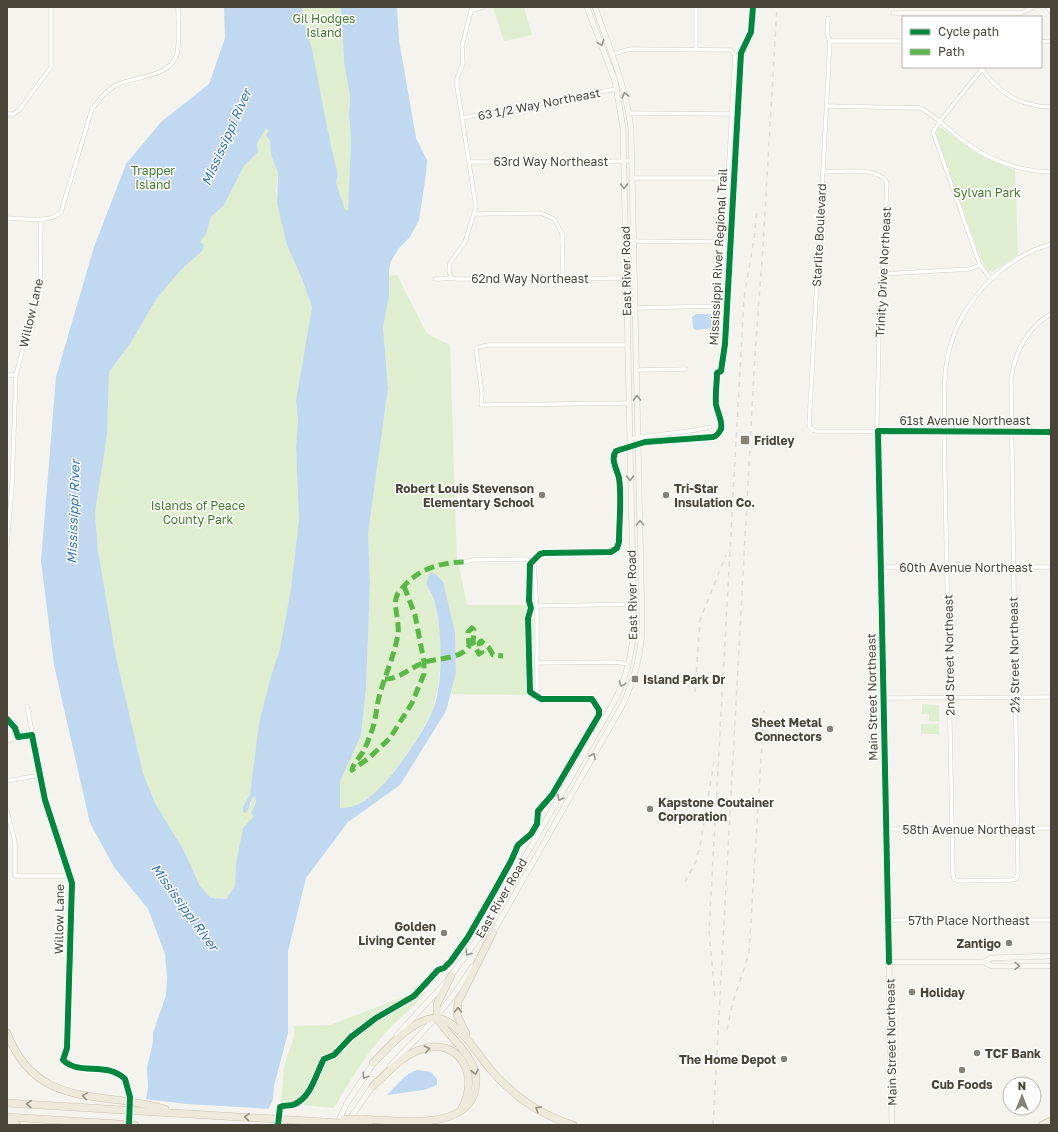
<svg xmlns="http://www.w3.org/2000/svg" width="1058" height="1132" viewBox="0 0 1058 1132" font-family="'Golos Text',sans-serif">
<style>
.green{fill:#dfeecf}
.water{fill:#c0d8f0;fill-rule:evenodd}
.pier{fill:#f4f3ee}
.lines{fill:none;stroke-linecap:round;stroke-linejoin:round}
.street-casing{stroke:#d2d0cb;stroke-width:4.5}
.secondary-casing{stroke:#d2d0c5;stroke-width:6}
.highway-casing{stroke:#cbc2aa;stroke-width:8}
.street{stroke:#fdfdfc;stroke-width:3.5}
.secondary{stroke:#f7f6f1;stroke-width:5}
.highway{stroke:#ede9db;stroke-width:7}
.rail{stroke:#dbdbda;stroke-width:1.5;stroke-dasharray:5 5;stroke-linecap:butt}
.highway-bridge-casing{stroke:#cbc2aa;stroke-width:8;stroke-linecap:butt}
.highway-bridge{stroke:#ede9db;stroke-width:7}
.quiet{stroke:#58b947;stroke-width:5;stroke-dasharray:10 5;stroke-linecap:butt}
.cycleway-casing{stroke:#fff;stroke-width:8}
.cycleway{stroke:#00873e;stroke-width:6}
.oneway{stroke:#98958c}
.oneway2{stroke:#938f82}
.poi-dot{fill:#868278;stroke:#fff;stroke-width:1.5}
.labels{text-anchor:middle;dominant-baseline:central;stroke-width:3;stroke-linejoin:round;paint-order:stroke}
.park-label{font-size:12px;fill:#437d2b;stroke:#fff}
.street-label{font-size:12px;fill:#4a4539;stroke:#fff}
.poi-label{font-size:12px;font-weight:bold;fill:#4a4539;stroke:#fff;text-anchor:start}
.water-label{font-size:13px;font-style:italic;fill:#3173b7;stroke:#fff}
</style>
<rect width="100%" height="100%" fill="#f4f3ee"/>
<!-- green -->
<g class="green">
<path d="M302,7h39l3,55 6,34 -1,19 2,25 -3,70h-3l-9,-28 2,-7 -36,-156z"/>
<path d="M493,7h31l8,28 -28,6z"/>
<path d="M266,128l3,3 2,24 7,18 -2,19 11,53 15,34 10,28 -16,94 2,19 -2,27 3,73 -8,68 -11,61 -9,27 -12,47 -9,71 -7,13 8,-2v-4l3,-6 1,1 1,6 -3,5 2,8 -19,49 -1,22 -9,13 -15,-1 -11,-12 -17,-37 -28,-46 -12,-30 -27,-116 -18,-106 -3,-37 12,-80 2,-62 21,-28 27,-46 23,-27 22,-20 -3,-9 7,-8 5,-17 13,-12 20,-39 14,-14 -1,-9z"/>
<path d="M939,128h3l37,27 36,15 3,85 -26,17 -4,-1 -6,-9 -46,-128z"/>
<path d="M397,275l30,59 23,11 7,219 2,2 8,39h66l1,90 -83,-1 5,-21 -1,-41 -29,-48 9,18 7,44 -3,32 -6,32 -20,36 -33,44 -29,19h-11v-27l21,-47 5,-47 4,-105 -2,-49 20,-146 -5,-61 6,-51z"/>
<path d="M922,704l17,1v16h-10v-7h-7z"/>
<rect x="921" y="724" width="18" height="10"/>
<path d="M426,992c-14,17 -32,30 -46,47 -18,21 -32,45 -46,69l-53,-5 3,-36 10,-31v-10l36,-1 81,-31z"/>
</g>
<!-- water -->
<g class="water">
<path d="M224,7h78c0,17 8,31 11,47 8,41 15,81 25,121l-2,7 9,28h3l3,-70 -2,-25 1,-19 -6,-34 -3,-55h56l2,33 17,98 11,22 -1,14 -7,46 -9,17 -11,11 -8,13 -2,9v26l-6,31 5,61 -20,146 2,49 -4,105 -5,47 -21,47v26c22,1 40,-19 53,-35 15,-19 29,-39 39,-61 12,-26 10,-81 3,-109 -1,-6 -6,-13 -9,-19l4,-12 7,3 6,7 12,50 1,41 -10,38 -46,74 -52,37 -42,56 -18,73v82l-14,53 -1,13 -6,13 -125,13 6,-38 -1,-19 6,-26v-9l13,-38 1,-17 -2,-24 -17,-45 -34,-42 -24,-44 -36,-158 -13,-104 15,-184 38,-130 32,-83 35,-42 48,-38 16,-46zM266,128l3,3 -3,4 4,6 1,14 7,18 -1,30 10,42 15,34 10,28 -16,94 2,19 -2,27 3,73 -8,68 -11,61 -9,27 -12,47 -9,71 -7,13v5l3,1c4,-5 4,-15 9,-17l1,6 -5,11 3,3 -11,12 -7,36 -1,22 -9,13 -15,-1 -11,-12 -17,-37 -28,-46 -12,-30 -27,-116 -18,-106 -3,-37 12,-80 2,-62 21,-28 27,-46 23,-27 22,-20 2,-6 -4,-3 6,-8 5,-17 13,-12 20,-39 14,-14 -1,-9z"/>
<path d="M696,314h15l3,5 -1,9 -17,2 -3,-2 -1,-11z"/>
<path d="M418,1070l13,2 6,7v6l-13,5 -37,5c10,-9 16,-21 31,-25z"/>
</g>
<!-- pier -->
<path class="pier" d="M144,1099l43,5 84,5 -6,16h-125z"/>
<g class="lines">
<!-- street casing -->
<g class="street-casing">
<g id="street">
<path d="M1048,7l3,5"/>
<path d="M472,10l11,-3"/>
<path d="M893,13h128l13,-6"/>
<path d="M828,18l-1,16 3,7 -21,385 4,4 3,1 235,1"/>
<path d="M830,41h73"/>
<path d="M1041,42l10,-1"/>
<path d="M696,50v-43"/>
<path d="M612,54l19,-5 100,1 4,5 -14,248 -4,3 -81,2"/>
<path d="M981,67c15,25 41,40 70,40"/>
<path d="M982,69l-42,52 -7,11 47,133 11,14"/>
<path d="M827,106l93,2c16,8 28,21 42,32 26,20 56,31 89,32"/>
<path d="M629,113l103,1"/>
<path d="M7,114h7l5,-4 32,-43v-60"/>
<path d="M462,118l154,-29"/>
<path d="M469,162l163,-1"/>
<path d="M823,172c17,0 57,-6 64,11l-8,150 -2,92 12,537"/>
<path d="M632,178h96"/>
<path d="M475,214l66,-1 13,6 8,14 1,45"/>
<path d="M7,218c16,0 42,6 54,-6l31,-103c7,-10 14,-18 24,-24 19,-9 54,-7 61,-31 3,-15 1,-32 1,-47"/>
<path d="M626,241l99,1"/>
<path d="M1051,244c-55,16 -98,67 -105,123 -3,21 -1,43 -2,64l9,444 1,4 4,2 53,-1 5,-1 2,-5 -7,-495c4,-27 16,-51 40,-65"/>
<path d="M883,274l87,-5 10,-4"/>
<path d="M451,277l-2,-6 1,-8 15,-21 11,-35 -19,-121v-8l6,-14 -1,-18 10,-39"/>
<path d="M435,279c9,0 16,-1 24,0l176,-1"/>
<path d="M628,345h-140l-12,3 6,46 -1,11 148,-2"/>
<path d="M637,370l49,-1"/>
<path d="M7,375h9"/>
<path d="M630,439c26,-6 53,-5 80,-12"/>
<path d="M7,545l5,-60 4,-110 24,-91 1,-65"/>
<path d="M465,562l7,-2 54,-1 8,5 3,48v79"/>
<path d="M881,567h170"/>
<path d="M536,606l105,-2"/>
<path d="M537,663l77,-1 15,2"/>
<path d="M883,698l168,-1"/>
<path d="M27,706l18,94 27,83 -5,165 -4,12"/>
<path d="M12,739l20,-4"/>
<path d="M7,781l33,-6"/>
<path d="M7,811l8,31v34h55"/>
<path d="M886,829l165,-1"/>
<path d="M888,922l8,-2h155"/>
</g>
</g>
<!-- secondary casing -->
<g class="secondary-casing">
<g id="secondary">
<path d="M7,725l5,14 -5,2"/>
<path d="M492,934l130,-228c13,-27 20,-54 20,-84l-11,-493c-5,-43 -22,-82 -36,-122"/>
<path d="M984,962l8,4h59"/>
<path d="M397,1035l50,-54 30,-41 137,-238c13,-25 19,-51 20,-80l-11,-494 -8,-47 -28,-74"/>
<path d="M390,1066c32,-33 58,-59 82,-99"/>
<path d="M349,1120l25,-36"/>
<path d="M337,1124l10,-21 28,-42"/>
<path d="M892,1125l-3,-163h95l7,-4 60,-2"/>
</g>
</g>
<!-- highway casing -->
<g class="highway-casing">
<g id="highway">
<path d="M7,1033c30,78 95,57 158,76"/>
<path d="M466,1033l-9,-18 1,-13 35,-70"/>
<path d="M373,1063c14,-15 42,-46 64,-45 21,2 41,37 54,52 6,7 14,15 21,21 17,15 39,27 61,34"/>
<path d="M373,1086c14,-13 28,-29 46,-36 40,-15 61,25 43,58"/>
<path d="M7,1103l317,19"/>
<path d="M7,1117l128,8"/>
<path d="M360,1119c32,1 101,13 114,-25 3,-10 3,-21 -2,-30 -8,-17 -25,-30 -35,-46v-14l14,-28"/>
<path d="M7,1120l10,5"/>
<path d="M358,1124l11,1"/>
<path d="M1042,1125l9,-4"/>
</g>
</g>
<!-- street -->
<use href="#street" class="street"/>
<!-- secondary -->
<use href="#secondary" class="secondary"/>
<!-- highway -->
<use href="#highway" class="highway"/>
<!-- rail -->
<g class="rail">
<path d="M695,692l5,-72 26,-65"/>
<path d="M685,882l11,-21 4,-15 14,-84"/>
<path d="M715,996l-6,-65 35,-633 10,-59 3,-30"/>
<path d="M727,1030l5,-25 17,-52 15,-243"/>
<path d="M713,1125l42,-771 8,-108 14,-239"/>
</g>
<!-- highway-bridge casing -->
<g class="highway-bridge-casing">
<g id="highway-bridge">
<path d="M344,1119h16"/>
<path d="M324,1122l34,2"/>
</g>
</g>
<!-- highway-bridge -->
<use href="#highway-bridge" class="highway-bridge"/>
<!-- quiet -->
<g class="quiet">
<path d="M404,586l11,29 9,47v12l-12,29 -22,35 -21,20 -17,12c1,-6 7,-12 11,-18 3,-6 6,-13 8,-19 5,-12 5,-24 8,-36 5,-19 14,-38 18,-58 5,-16 -7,-36 2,-47 16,-22 40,-30 66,-30"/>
<path d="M385,679c15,0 26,-12 40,-17 13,-4 37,-3 44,-16l-1,-14 4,-4 2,2 -1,13 6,11 3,-2 -3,-9 2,-2 8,7 4,7 10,1"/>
</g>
<!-- cycleway casing -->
<g class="cycleway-casing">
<g id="cycleway">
<path d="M7,719l8,9 3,9 14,-2 13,65 27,83 -5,165 -4,12c16,16 44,1 62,19l5,18 -1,28"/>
<path d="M889,962l-11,-531 173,1"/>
<path d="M278,1125l2,-18c5,-3 10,0 15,-3 17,-8 21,-31 29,-45l10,-4 17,-18 25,-19 38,-22 24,-26 6,-2 7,-7 17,-24 27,-47 16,-29 7,-16 13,-11 6,-10 1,-13 14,-16 47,-80v-5l-7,-11h-51l-11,-7 -2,-74 3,-10 -2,-7 1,-37 10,-10 4,-1 67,-1 6,-4 2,-6c0,-21 3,-44 0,-64 -2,-9 -9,-19 -3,-27l29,-9 68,-5c4,-1 6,-4 8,-8 2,-8 -4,-17 -5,-25 -1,-10 1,-21 1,-31l4,-2 4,-27 16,-291 10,-21 2,-25"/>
</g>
</g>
<!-- cycleway -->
<use href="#cycleway" class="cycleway"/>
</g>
<!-- one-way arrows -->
<defs><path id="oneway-chevron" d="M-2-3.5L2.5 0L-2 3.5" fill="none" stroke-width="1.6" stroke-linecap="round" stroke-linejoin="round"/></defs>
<g class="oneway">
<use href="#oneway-chevron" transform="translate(601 43) rotate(69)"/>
<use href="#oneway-chevron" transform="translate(625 95) rotate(-105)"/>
<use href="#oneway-chevron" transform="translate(624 186) rotate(89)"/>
<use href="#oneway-chevron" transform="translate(637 398) rotate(-91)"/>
<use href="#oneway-chevron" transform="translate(630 478) rotate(89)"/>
<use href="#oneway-chevron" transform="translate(640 523) rotate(-91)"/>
<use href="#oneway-chevron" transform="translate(622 684) rotate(110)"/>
<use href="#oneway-chevron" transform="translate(593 756) rotate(-60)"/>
<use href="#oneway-chevron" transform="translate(560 798) rotate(120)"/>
<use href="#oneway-chevron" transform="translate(468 953) rotate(125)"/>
<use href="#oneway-chevron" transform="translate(1017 966) rotate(1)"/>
<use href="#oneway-chevron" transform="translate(365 1076) rotate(124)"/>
</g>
<g class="oneway2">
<use href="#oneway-chevron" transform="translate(458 1010) rotate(-90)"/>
<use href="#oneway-chevron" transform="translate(427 1049) rotate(-11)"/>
<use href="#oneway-chevron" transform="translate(475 1072) rotate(79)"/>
<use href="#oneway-chevron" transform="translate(85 1096) rotate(-171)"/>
<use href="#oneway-chevron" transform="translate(29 1104) rotate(-176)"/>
<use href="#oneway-chevron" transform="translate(538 1109) rotate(-150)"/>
<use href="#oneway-chevron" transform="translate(247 1117) rotate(-176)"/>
</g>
<!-- markers -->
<g class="poi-dot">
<rect x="740" y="435" width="10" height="10" rx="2"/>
<circle cx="542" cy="495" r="4"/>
<circle cx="666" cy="495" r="4"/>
<rect x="631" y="675" width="8" height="8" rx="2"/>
<circle cx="830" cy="729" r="4"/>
<circle cx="650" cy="809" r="4"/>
<circle cx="444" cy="933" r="4"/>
<circle cx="1009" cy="943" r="4"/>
<circle cx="912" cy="992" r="4"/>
<circle cx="977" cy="1053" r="4"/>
<circle cx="784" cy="1059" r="4"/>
<circle cx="962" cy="1070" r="4"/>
</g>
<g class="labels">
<!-- park labels -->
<g class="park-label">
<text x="324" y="18">Gil Hodges<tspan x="324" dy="14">Island</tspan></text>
<text x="153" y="170">Trapper<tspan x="153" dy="14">Island</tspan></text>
<text x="987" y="192">Sylvan Park</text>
<text x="198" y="505">Islands of Peace<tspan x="198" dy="14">County Park</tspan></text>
</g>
<!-- street labels -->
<g class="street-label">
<text transform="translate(539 104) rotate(-11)">63 1/2 Way Northeast</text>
<text x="551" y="161">63rd Way Northeast</text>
<text transform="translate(819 235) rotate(-87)">Starlite Boulevard</text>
<text transform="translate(718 257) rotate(-87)">Mississippi River Regional Trail</text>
<text transform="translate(626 271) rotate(-91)">East River Road</text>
<text transform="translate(883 272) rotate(-87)">Trinity Drive Northeast</text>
<text x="530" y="278">62nd Way Northeast</text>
<text transform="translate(31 313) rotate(-77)">Willow Lane</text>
<text x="965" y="420">61st Avenue Northeast</text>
<text x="966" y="567">60th Avenue Northeast</text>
<text transform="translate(632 595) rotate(-91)">East River Road</text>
<text transform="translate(949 655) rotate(-91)">2nd Street Northeast</text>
<text transform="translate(1014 655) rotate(-91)">2½ Street Northeast</text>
<text transform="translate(872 697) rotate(-91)">Main Street Northeast</text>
<text x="969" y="829">58th Avenue Northeast</text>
<text transform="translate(501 898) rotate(-60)">East River Road</text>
<text transform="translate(59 919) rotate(-89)">Willow Lane</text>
<text x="969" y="920">57th Place Northeast</text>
<text transform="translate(891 1042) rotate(-91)">Main Street Northeast</text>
</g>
<!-- poi labels -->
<g class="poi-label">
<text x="754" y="440">Fridley</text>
<text x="534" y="488" text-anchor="end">Robert Louis Stevenson<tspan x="534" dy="14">Elementary School</tspan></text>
<text x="674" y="488">Tri-Star<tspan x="674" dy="14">Insulation Co.</tspan></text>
<text x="643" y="679">Island Park Dr</text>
<text x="822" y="722" text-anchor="end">Sheet Metal<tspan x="822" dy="14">Connectors</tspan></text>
<text x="658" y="802">Kapstone Coutainer<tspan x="658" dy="14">Corporation</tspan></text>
<text x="436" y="926" text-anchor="end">Golden<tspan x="436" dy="14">Living Center</tspan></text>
<text x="1001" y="943" text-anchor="end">Zantigo</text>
<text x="920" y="992">Holiday</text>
<text x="985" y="1053">TCF Bank</text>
<text x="776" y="1059" text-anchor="end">The Home Depot</text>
<text x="962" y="1084" text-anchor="middle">Cub Foods</text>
</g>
<!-- water labels -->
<g class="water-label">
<text transform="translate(226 137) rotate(-66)">Mississippi River</text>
<text transform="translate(73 512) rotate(-88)">Mississippi River</text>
<text transform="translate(185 907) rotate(54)">Mississippi River</text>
</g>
</g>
<!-- border -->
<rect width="1058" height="1132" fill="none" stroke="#4a4539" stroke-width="16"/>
<!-- legend -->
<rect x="902" y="16" width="140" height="52" fill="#ffffff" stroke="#b7b5b0"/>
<rect x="910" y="29" width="20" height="6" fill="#00873e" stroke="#b7b5b0"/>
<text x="938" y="36" font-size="12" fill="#4a4539">Cycle path</text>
<rect x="910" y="49" width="20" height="6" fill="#58b947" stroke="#b7b5b0"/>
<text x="938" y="56" font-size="12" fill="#4a4539">Path</text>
<!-- north arrow -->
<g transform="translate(1022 1096)"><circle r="19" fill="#ffffff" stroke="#b7b5b0"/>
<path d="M0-3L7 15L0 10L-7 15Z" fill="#868278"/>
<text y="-6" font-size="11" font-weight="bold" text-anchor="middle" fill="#4a4539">N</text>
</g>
</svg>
